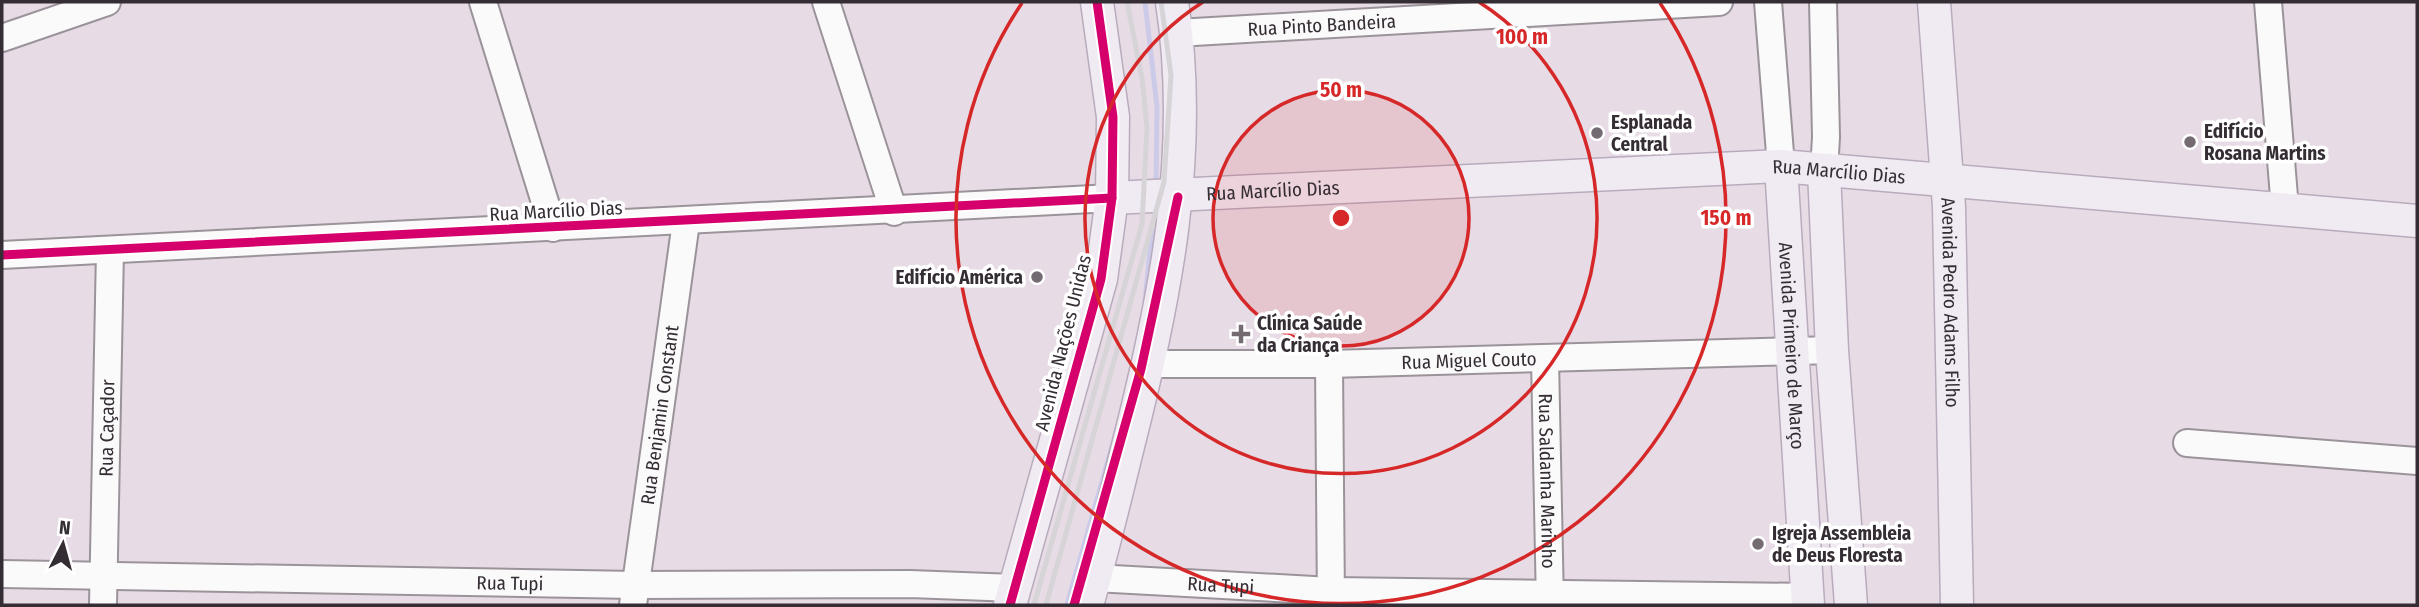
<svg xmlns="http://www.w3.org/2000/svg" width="2419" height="607" viewBox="0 0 2419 607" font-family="'Fira Sans Condensed',sans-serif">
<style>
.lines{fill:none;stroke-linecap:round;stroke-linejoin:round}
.stream{stroke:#cccae9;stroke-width:5}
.minor-casing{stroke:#9b939a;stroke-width:30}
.major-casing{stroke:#b8abbd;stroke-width:35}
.minor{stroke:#fbfafb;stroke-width:26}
.major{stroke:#f0eaf3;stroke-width:32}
.rail{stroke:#d7d4d7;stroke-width:5}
.cycleway-casing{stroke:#fff;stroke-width:13}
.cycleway{stroke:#d6006c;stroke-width:9}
.ring{fill:none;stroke:#d62828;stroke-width:3.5}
.poi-dot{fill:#736a72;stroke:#fff;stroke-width:2.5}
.labels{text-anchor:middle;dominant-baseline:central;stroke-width:7;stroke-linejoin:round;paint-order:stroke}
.street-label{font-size:19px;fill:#352d34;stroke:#fff}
.poi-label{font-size:19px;font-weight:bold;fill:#352d34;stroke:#fff;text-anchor:start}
.centre{fill:#d62828;stroke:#fff;stroke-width:3.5}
.ring-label{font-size:21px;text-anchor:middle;font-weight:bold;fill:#d62828;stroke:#fff;stroke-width:7;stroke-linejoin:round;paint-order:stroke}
</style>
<rect width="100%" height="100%" fill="#e7dce5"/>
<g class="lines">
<!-- stream -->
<g class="stream">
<path d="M1145,2l12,105 -1,79"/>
<path d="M1145,301l7,-70"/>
<path d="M1067,605l46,-162"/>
</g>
<!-- minor casing -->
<g class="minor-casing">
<g id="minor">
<path d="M483,2l70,226"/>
<path d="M826,2l68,210"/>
<path d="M1768,2l13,164"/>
<path d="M1823,2l3,135 -2,34"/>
<path d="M2268,2l17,207"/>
<path id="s1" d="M1177,33l542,-31"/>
<path d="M2,38l105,-36"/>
<path d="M2,255l1110,-57"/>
<path id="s2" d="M1545,359l5,246"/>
<path id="s3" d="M1149,364h180l503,-14"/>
<path d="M1329,364l2,241"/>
<path d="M2187,443l230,18"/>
<path id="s4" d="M2,574l634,11 274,-1 105,4"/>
<path id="s5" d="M1095,578l236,13 477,6"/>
<path id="s6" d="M103,605l7,-355"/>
<path id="s7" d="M633,605l53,-383"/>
</g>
</g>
<!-- major casing -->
<g class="major-casing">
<g id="major">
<path id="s8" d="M1934,2l15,205 8,398"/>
<path id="s9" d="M1781,166l27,439"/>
<path d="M1824,171l8,179 19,255"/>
<path id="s10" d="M1112,198l669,-32 636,55"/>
<path d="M1010,605l91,-326 11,-81 1,-81 -16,-115"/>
<path d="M1087,605c15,-52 28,-106 41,-159 37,-145 67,-294 44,-444"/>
</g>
</g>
<!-- minor -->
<use href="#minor" class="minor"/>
<!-- major -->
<use href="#major" class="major"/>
<!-- rail -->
<g class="rail">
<path d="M1034,605l108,-381 5,-96 -5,-50 -15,-76"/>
<path d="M1046,605l118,-423 7,-107 -10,-73"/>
</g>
<!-- cycleway casing -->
<g class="cycleway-casing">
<g id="cycleway">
<path d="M2,255l1110,-57"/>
<path d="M1010,605l91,-326 11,-81 1,-81 -16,-115"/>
<path d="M1074,605l67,-236 37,-172"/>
</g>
</g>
<!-- cycleway -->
<use href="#cycleway" class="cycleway"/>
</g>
<!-- distance rings -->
<circle cx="1341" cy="218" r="128" fill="#d62828" fill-opacity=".12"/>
<g class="ring">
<circle cx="1341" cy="218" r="128"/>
<path d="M1479 2A256 256 0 1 1 1203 2"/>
<path d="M1660 3A385 385 0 1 1 1022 3"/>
</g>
<!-- markers -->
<g class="poi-dot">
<circle cx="1597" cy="133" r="7"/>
<circle cx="2190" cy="142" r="7"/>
<circle cx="1037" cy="277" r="7"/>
<path d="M1237.5 323.5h7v7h7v7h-7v7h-7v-7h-7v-7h7z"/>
<circle cx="1758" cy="544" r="7"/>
</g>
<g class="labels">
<!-- street labels -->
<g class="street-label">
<text stroke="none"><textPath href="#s1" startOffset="145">Rua Pinto Bandeira</textPath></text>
<text stroke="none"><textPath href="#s10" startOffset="728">Rua Marcílio Dias</textPath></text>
<text stroke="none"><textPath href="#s10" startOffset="161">Rua Marcílio Dias</textPath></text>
<text transform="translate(556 211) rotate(-3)">Rua Marcílio Dias</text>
<text stroke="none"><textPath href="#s8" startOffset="301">Avenida Pedro Adams Filho</textPath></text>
<text transform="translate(1063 343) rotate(-76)">Avenida Nações Unidas</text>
<text stroke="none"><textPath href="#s9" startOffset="180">Avenida Primeiro de Março</textPath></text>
<text stroke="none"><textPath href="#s3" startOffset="320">Rua Miguel Couto</textPath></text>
<text stroke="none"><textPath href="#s7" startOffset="192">Rua Benjamin Constant</textPath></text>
<text stroke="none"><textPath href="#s6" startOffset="177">Rua Caçador</textPath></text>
<text stroke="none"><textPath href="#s2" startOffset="122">Rua Saldanha Marinho</textPath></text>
<text stroke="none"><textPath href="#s4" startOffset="508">Rua Tupi</textPath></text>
<text stroke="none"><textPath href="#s5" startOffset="126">Rua Tupi</textPath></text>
</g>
<!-- poi labels -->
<g class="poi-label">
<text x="1611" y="122">Esplanada<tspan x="1611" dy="22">Central</tspan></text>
<text x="2204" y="131">Edifício<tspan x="2204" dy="22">Rosana Martins</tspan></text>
<text x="1023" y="277" text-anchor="end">Edifício América</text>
<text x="1257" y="323">Clínica Saúde<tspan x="1257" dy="22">da Criança</tspan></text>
<text x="1772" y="533">Igreja Assembleia<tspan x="1772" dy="22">de Deus Floresta</tspan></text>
</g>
</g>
<circle cx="1341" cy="218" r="10" class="centre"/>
<g class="ring-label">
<text x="1522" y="44">100 m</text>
<text x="1341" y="97">50 m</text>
<text x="1726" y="225">150 m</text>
</g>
<!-- border -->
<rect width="2419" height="607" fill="none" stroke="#352d34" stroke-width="7"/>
<!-- north arrow -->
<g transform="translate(63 544) rotate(6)" stroke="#ffffff" stroke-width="5" paint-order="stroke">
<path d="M0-5L12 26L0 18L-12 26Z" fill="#352d34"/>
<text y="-10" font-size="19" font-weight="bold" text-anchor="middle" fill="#352d34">N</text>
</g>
</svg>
